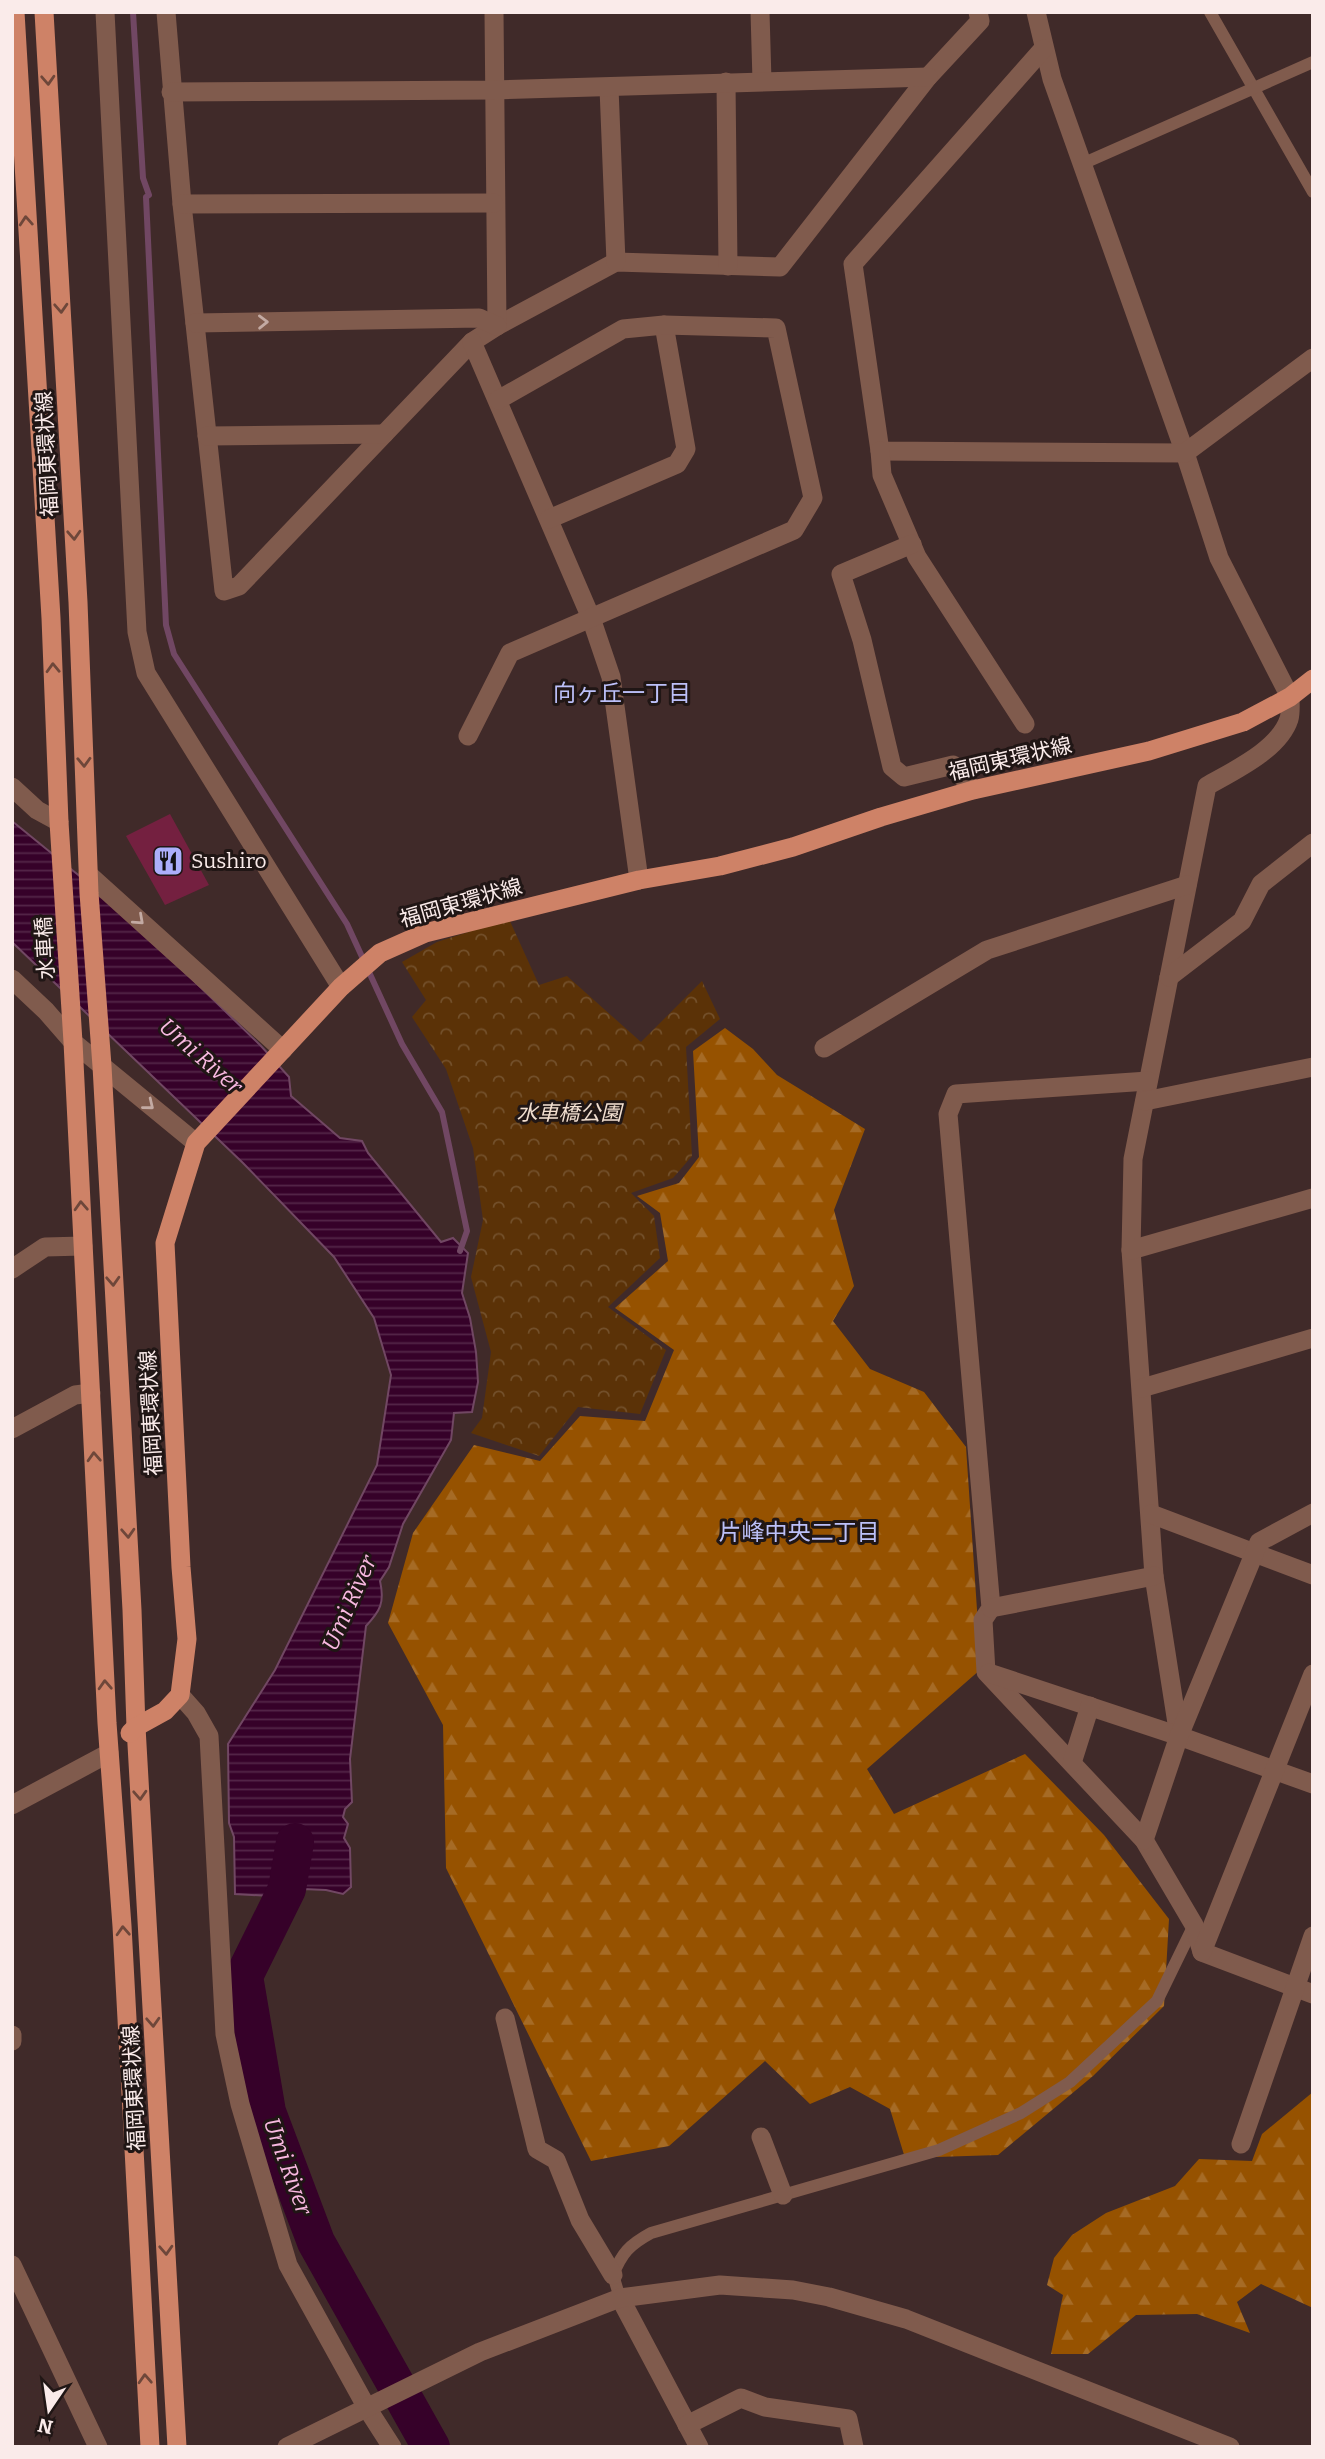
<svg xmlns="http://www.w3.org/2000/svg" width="1325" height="2459" viewBox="0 0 1325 2459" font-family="Bitter,'Noto Sans JP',serif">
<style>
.forest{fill:url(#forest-firs)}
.park{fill:url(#park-crowns)}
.water{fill:url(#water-rules);stroke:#714763;stroke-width:2}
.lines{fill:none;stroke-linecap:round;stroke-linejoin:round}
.stream{stroke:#714763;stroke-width:6}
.river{stroke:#360129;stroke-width:38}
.building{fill:#742040}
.service{stroke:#805b4d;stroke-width:12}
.minor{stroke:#805b4d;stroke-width:19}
.tertiary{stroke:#805b4d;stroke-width:19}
.primary{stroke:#ce8267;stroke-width:19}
.oneway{stroke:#6e473a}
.oneway2{stroke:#c3aaa3}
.labels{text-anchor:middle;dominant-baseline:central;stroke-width:6;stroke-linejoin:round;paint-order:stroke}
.street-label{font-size:21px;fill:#faebea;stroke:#201615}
.poi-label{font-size:21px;fill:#faebea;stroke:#201615;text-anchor:start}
.park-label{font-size:21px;font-style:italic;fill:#f2dfd0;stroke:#201615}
.neighbourhood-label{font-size:23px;fill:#bcc0f9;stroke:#201615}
.water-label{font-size:23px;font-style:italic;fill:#f8b8e0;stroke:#201615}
</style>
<defs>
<pattern id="forest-firs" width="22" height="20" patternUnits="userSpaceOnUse" patternTransform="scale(1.75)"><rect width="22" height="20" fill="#965200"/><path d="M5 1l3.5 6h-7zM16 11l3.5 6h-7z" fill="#a66b25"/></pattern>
<pattern id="park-crowns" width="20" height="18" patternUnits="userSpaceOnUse" patternTransform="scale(1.75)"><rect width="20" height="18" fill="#5b3207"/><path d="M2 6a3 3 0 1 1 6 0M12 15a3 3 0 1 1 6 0" fill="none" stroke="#73502b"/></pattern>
<pattern id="water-rules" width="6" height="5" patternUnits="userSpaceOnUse" patternTransform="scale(1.75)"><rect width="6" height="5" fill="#360129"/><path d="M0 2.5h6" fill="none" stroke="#542648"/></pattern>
</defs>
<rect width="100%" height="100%" fill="#402a29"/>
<!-- forest -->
<g class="forest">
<path d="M725,1028l28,21 24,26 88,54 -31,81 20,76 -21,35 37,48 54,23 42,55 15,222 -114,100 27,45 131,-60 79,81 65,84 -5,87 -71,70 -95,79 -93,3 -15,-49 -40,-22 -40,17 -45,-43 -96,85 -78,15 -145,-293 -3,-143 -55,-102 25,-90 61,-88 66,16 40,-45 65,5 29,-71 -59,-42 53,-47 -8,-48 -23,-17 42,-13 20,-26 -6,-106z"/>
<path d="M1313,2092v216l-52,-24 -24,18 13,31 -53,-19 -61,1 -48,39h-37l12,-59 -16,-10 7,-27 18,-23 34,-22 69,-27 24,-27 53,2 10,-27z"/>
</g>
<!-- park -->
<path class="park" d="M509,919l30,66 28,-9 74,66 61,-61 18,38 -34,28 6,109 -19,22 -42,15 23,23 6,42 -52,49 58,43 -26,64 -62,-7 -39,49 -68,-23 11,-15 9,-66 -20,-75 12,-57 -10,-72 -27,-79 -34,-52 14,-17 -24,-38 35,-20z"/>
<!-- water -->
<path class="water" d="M12,821l108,88 141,137 28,31 2,19 49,42 22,3 6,12 73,89 12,-4 15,15 -6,40 8,25 6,34 2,30 -6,30 -18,1 -3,27 -48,84 -14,43 -9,14c5,22 0,30 -14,45l-16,133 2,43 -7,7 -2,8 5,7 -4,14 6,10 1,39 -8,7 -17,-4 -23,-1 -8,4 -24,3 -36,-2 -1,-57 -5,-14 -1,-79 47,-74 102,-205 14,-90 -17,-57 -40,-61 -91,-94 -231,-221z"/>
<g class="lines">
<!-- stream -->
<path class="stream" d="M133,12l10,166 6,17 -3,2 20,428 8,29 173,270 55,120 40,68 25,119 -7,20"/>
<!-- river -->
<path class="river" d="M295,1842l-8,47 -43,87 23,136 49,130 115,205"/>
</g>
<!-- building -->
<path class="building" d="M170,814l39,71 -44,20 -39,-69z"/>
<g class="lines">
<!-- service -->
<g class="service">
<path d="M1210,12l103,180"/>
<path d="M1082,164l231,-102"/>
<path d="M620,2298l-7,-23c9,-22 16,-30 38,-42l288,-83 82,-37 49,-31 87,-81 37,-76"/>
</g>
<!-- minor -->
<g class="minor">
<path d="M105,12l32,620 9,41 195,314"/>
<path d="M166,12l16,192 42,387 15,-5 233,-244 25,-16 119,-64 164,5 148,-190 52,-56 -2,-9"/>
<path d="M494,12l3,314"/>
<path d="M760,12l2,69"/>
<path d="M1036,12l16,67 133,374 34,105 71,139c0,7 1,15 -1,22 -10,31 -56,52 -82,67l-74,373 -2,91 23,326 25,160"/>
<path d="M1043,49l-190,215 27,187 305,2 128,-95"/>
<path d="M726,82l2,184"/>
<path d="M609,88l7,174"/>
<path d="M171,92l324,-2 433,-13"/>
<path d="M182,204l312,-1"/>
<path d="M195,323l284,-5 18,8"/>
<path d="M472,342l119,276 20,59 28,203"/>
<path d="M207,436l177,-2"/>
<path d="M880,451l2,24 35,82 108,167"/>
<path d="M549,519l128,-55 9,-15 -22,-124"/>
<path d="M912,544l-71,30 21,66 30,127 12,10 49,-12 20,25"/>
<path d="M468,736l42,-83 284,-123 19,-32 -37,-170 -112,-3 -41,4 -125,71"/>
<path d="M12,787l25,23 22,12"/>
<path d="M88,874l195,176"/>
<path d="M1169,977l73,-56 19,-37 52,-41"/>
<path d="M824,1048l163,-98 200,-65"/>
<path d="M1148,1081l-192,13 -8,20 43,494 -8,12 3,52 158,168 50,85 8,27 111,42"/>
<path d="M1145,1101l168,-34"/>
<path d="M1131,1250l182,-52"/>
<path d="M12,1269l33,-22 38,-1"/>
<path d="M1142,1388l171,-50"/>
<path d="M12,1429l63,-34 16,-2"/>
<path d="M1151,1514l162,61"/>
<path d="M991,1608l163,-32"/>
<path d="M989,1673l190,63 134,48"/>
<path d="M180,1695l16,18 13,23 16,298 15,70 48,161 79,143 25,39"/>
<path d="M1072,1763l18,-57"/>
<path d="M1144,1840l35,-104 80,-194 54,-29"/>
<path d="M1202,1952l111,-278"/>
<path d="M505,2018l32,131 19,11 24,60 33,55"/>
<path d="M12,2035v6"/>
<path d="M761,2137l22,58"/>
<path d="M1241,2144l72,-208"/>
<path d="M12,2265l86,182"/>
<path d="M620,2298l79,149"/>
<path d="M687,2425l54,-27 24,9 83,12 6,28"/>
</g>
<!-- tertiary -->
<g class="tertiary">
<path d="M12,979l34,32 27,31 123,101"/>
<path d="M12,1805l97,-52"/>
<path d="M287,2447l193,-95 140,-54 100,-13 73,5 36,7 77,22 324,128"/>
</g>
<!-- primary -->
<g class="primary">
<path d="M15,12l36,606 8,204 14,220 34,681 15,203 28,521"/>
<path d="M44,12l34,590 11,291 13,173 30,544 4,117 41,720"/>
<path d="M130,1733l6,-6 29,-16 15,-16 7,-56 -6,-72 -16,-324 31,-100 145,-156 39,-34 45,-20 214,-53 81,-14 73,-19 88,-30 92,-27 176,-39 94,-29 47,-25 23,-18"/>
</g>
</g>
<!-- one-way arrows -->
<defs><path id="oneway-chevron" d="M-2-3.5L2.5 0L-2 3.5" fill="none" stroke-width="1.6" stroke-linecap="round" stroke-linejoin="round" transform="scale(1.75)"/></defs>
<g class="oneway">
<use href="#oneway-chevron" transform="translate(48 80) rotate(87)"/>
<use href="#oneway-chevron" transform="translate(26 221) rotate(-94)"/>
<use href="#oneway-chevron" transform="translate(61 308) rotate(87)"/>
<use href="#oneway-chevron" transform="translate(74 535) rotate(87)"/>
<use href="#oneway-chevron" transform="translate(53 668) rotate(-92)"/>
<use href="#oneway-chevron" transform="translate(84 762) rotate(88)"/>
<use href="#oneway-chevron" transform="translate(81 1206) rotate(-93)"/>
<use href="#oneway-chevron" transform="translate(113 1281) rotate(87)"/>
<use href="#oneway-chevron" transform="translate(94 1457) rotate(-93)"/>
<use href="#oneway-chevron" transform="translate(128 1533) rotate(87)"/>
<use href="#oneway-chevron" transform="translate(105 1685) rotate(-93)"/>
<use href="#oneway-chevron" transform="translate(140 1795) rotate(87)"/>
<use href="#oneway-chevron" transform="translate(123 1931) rotate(-93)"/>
<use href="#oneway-chevron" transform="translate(153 2022) rotate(87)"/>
<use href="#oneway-chevron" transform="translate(166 2250) rotate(87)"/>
<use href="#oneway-chevron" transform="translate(145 2379) rotate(-93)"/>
</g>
<g class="oneway2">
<use href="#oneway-chevron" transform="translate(263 322) rotate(-1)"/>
<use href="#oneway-chevron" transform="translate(139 920) rotate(42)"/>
<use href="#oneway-chevron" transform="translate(149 1105) rotate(39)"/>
</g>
<!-- icons -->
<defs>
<g id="restaurant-square" transform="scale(1.575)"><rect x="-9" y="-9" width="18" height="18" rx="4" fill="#acaffb" stroke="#201615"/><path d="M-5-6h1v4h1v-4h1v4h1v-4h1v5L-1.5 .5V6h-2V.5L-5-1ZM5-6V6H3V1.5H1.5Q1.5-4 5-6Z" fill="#111"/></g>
</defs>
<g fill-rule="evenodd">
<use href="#restaurant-square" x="168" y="861"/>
</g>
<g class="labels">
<!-- street labels -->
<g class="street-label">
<text transform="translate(47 454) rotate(-93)">福岡東環状線</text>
<text transform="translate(1010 759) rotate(-13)">福岡東環状線</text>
<text transform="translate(461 903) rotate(-16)">福岡東環状線</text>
<text transform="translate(45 948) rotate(-93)">水車橋</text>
<text transform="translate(151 1413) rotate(-93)">福岡東環状線</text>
<text transform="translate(134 2088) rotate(-93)">福岡東環状線</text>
</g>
<!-- poi labels -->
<g class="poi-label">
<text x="191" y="861">Sushiro</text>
</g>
<!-- park labels -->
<g class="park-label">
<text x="569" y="1113">水車橋公園</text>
</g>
<!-- neighbourhood labels -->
<g class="neighbourhood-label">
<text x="622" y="693">向ヶ丘一丁目</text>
<text x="799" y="1532">片峰中央二丁目</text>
</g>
<!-- water labels -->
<g class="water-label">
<text transform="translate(201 1056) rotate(41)">Umi River</text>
<text transform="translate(349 1603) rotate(-66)">Umi River</text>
<text transform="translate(288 2166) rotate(70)">Umi River</text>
</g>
</g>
<!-- border -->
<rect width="1325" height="2459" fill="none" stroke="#faebea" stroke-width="28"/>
<!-- north arrow -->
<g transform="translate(49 2410) rotate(193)" stroke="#201615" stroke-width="5" paint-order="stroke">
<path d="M0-5L12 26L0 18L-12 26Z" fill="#faebea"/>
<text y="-10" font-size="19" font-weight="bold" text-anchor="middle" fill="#faebea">N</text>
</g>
</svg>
